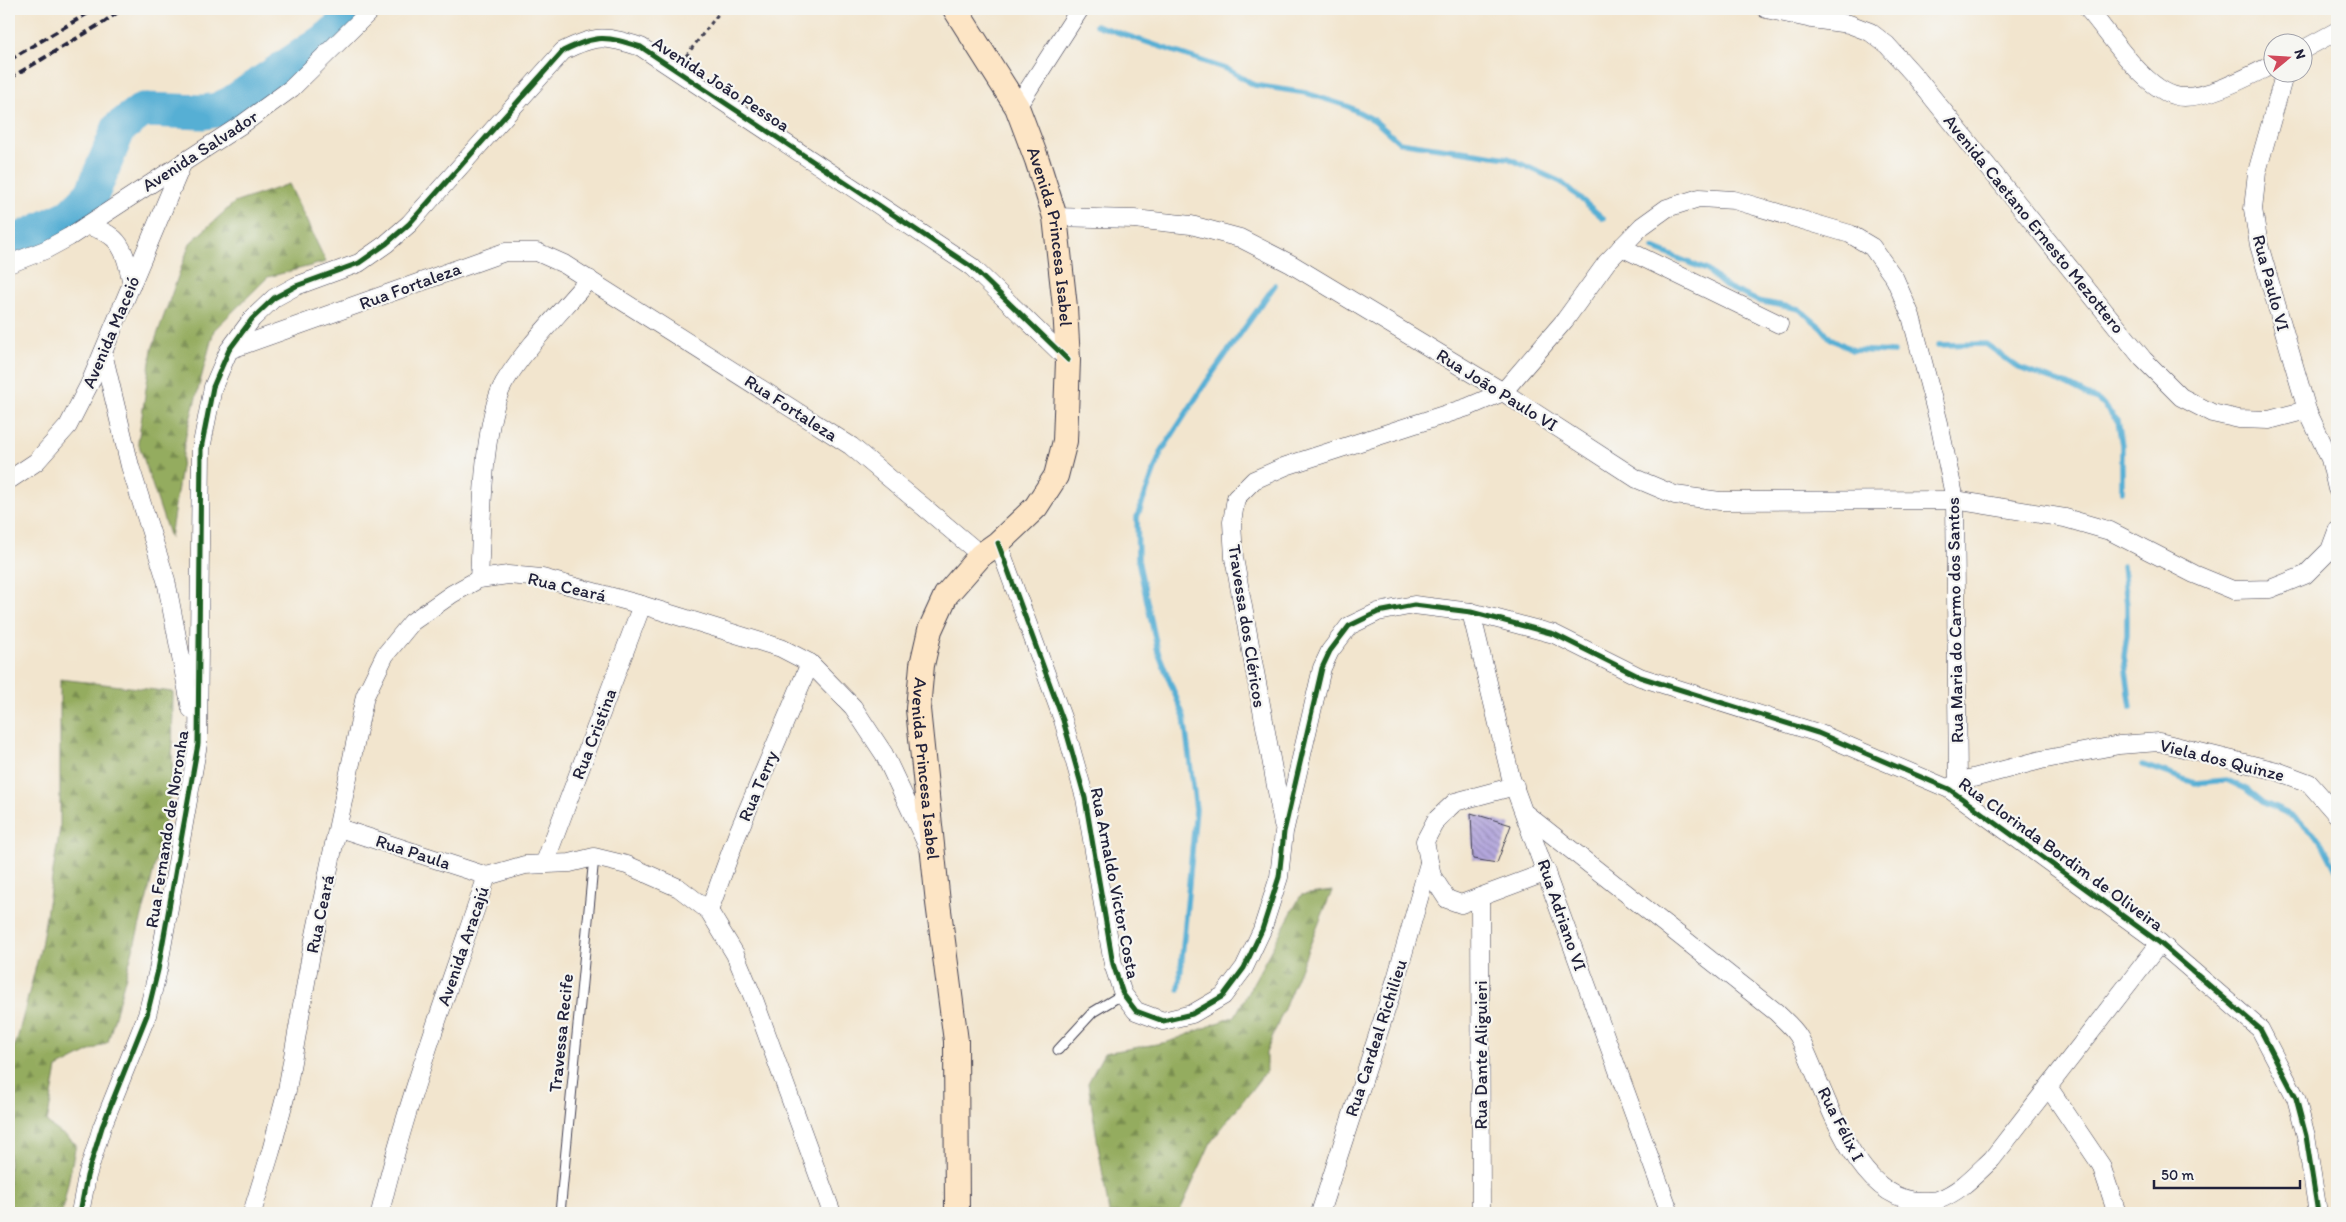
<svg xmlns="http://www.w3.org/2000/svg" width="2346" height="1222" viewBox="0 0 2346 1222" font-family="Itim,sans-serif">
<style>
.forest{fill:url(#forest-firs);stroke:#5b674c}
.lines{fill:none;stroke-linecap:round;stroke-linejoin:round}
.stream{stroke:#57afd4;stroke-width:5.5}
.river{stroke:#57afd4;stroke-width:35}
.building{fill:url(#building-back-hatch)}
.lane-casing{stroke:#413f51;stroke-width:11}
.street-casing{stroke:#413f51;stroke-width:19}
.secondary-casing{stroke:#413f51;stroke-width:26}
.path{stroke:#413f51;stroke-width:3;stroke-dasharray:4 4;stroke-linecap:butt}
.lane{stroke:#fff;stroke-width:9}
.street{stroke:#fff;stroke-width:18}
.secondary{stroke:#fde5c5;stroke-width:24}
.rail{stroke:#22223b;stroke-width:4;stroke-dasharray:8 4;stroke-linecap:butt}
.cycleway-casing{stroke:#f6f6f2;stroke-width:8}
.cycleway{stroke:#1b5e20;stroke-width:5}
.labels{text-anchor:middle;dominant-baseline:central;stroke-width:4.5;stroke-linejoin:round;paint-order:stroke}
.street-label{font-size:18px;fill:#22223b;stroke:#f6f6f2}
</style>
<defs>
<pattern id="forest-firs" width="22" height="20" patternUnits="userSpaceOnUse" patternTransform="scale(1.25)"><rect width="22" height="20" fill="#94ac5e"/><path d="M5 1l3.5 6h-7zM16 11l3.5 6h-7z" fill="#788c4f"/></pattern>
<pattern id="building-back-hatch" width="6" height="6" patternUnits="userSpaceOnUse" patternTransform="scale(1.25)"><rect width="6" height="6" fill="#b4a7dc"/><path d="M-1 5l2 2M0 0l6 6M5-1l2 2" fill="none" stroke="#9288b4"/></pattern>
</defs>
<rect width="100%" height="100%" fill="#f6f6f2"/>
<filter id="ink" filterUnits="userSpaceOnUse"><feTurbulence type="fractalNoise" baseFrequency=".02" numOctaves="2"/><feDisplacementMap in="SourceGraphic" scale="10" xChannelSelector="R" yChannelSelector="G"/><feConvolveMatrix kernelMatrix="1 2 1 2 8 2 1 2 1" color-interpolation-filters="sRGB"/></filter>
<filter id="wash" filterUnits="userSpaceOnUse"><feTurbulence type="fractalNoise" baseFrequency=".0096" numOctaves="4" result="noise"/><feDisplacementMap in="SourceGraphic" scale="20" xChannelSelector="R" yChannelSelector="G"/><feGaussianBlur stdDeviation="1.12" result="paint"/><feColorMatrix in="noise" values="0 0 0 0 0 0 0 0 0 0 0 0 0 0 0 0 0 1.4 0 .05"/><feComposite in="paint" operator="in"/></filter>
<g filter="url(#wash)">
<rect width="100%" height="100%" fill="#f2e5ce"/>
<!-- forest -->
<g class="forest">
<path d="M289,184l37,78 -58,15 -54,53 -28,105 -16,103 -32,-96 14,-93 38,-106 44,-40z"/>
<path d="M60,679l113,13 -1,98 -24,104 -40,148 -51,26 -10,55 29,21 -14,69h-53v-154l8,-19 24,-94 19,-118z"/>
<path d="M1332,891l-66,162v18l-55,71 -32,71h-70l-21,-130 16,-30 64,-11 67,-26 66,-121z"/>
</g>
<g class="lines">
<!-- stream -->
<g class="stream">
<path d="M1096,25l133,45 25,15 52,8 41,13 27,14 25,22 109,16 53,24 42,36"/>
<path d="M1653,248l54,22 18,16 33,15 41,8 23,19 8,10 22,12 42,2"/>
<path d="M1938,345l48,-1 33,24 49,17 31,16 19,20 4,24v46"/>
<path d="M2123,566l4,39v30l-3,21 7,51"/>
<path d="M2143,765l52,18 32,-3 21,10 16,13 29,13 28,25 15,29"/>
<path d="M1179,989l17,-180 -12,-92 -26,-65 -20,-92 -1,-43 24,-65 46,-71 68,-96"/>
</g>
<!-- river -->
<path class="river" d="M9,245l61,-29 22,-22 27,-66 24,-18 61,2 13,-2 15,-7 98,-66 14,-13 2,-9 -3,-6"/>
</g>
<g id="blocks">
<!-- building -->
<path class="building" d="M1471,813l40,12 -14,38 -24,-4z"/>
</g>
</g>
<g filter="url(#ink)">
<use href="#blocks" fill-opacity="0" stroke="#413f51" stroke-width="1"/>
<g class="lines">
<!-- lane casing -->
<g class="lane-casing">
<g id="lane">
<path d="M1058,1050l35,-38 30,-18"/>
<path d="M560,1213l34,-356"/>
</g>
</g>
<!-- street casing -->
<g class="street-casing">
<g id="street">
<path d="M1766,9l46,10 37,5 21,8 17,13 28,31 228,283 38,38 31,16 27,6 30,1 38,-10"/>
<path d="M2088,9c22,25 60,88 96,88 27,0 65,-21 90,-33"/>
<path d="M2304,49l33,-18"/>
<path d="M2285,72l-28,100 -4,37 6,36 48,165 23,49 7,30"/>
<path d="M1017,107l63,-98"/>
<path d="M1055,217l79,2 57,6 49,13 51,26 212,128 134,87 38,16 45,6 235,-1 110,18 45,13 84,43 39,16 37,-1 35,-14 25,-25 7,-19"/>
<path d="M86,226c36,7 39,26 46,58"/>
<path d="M1621,247l158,77"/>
<path d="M9,264l36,-14 24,-13 175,-114 48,-35 80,-79"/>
<path d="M229,350l276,-98h32l27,12 287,182 130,109"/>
<path d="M103,353l27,113 36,114 25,129"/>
<path d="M9,480l27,-18 32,-36 22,-43 93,-221"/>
<path d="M998,543l65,177 22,78 28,166 10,30 13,17 27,10 29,-7 31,-18 21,-28 18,-38 17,-53 5,-45 38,-164 8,-17 19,-25 29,-14 36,-7 57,7 83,22 86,43 178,56 131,56 211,154 100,86 36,69 10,38 12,77"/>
<path d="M479,579c3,-50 2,-155 25,-196 21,-35 58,-72 85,-104"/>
<path d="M1471,612l40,166 159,435"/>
<path d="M1515,786l-60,16 -19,18 -11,21 7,35 15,23 14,5 86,-32"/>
<path d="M1949,788l9,-6 83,-22 78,-15 40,-3 118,29 32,12 28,32"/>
<path d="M1526,814l250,198c8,8 18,16 23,25 26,50 54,166 124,164 4,0 10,0 15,-1 22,-8 37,-25 54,-41l168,-216"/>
<path d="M1283,824l-49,-266 -2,-36 4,-24 18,-18 32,-14 182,-59 35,-15 62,-72 42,-58 35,-36 25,-18 32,-10 35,2 116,34 22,13 23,32 16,37 28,107 16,77 3,282"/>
<path d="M339,828l148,48"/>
<path d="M545,862l97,-257"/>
<path d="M1480,897l1,316"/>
<path d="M709,911l28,-76 73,-172"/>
<path d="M2049,1088l52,77 16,48"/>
<path d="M80,1213l7,-37 15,-49 45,-112 11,-45 40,-226 3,-295 12,-62 16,-37 23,-31 22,-21 22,-12 63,-23 27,-19 23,-20 154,-173c34,-17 43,-15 78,-4l331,220 96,93"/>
<path d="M252,1213l19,-62 16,-61 24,-136 54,-258 20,-41 27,-33 40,-28 27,-15 29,-4 34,3 100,27 139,43 29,15 43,44 31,47 44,93"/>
<path d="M380,1213c27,-114 69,-226 107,-337l38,-11 45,-2 24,-6 33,8 52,23 30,23 26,43 20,48 77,211"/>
<path d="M1320,1213l76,-234 33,-116"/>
</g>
</g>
<!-- secondary casing -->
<g class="secondary-casing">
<g id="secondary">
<path id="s1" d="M955,9l62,98 20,53 18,57 10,90 3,53 -3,81 -9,35 -20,31 -38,36 -17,12 -35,40 -16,35 -8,35 -4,44 20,194 18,138 1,172"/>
</g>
</g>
<!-- path -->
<path class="path" d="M686,56l36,-47"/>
<!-- lane -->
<use href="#lane" class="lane"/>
<!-- street -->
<use href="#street" class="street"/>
<!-- secondary -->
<use href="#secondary" class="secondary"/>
<!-- rail -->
<g class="rail">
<path d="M9,60l86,-51"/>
<path d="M9,79l95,-57 18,-13"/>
</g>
<!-- cycleway casing -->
<g class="cycleway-casing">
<g id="cycleway">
<path d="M998,543l65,177 22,78 28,166 10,30 13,17 27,10 29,-7 31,-18 21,-28 18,-38 17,-53 5,-45 38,-164 8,-17 19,-25 29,-14 36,-7 57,7 83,22 86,43 178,56 131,56 211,154 100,86 36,69 10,38 12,77"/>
<path d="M80,1213l7,-37 15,-49 45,-112 11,-45 40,-226 3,-295 12,-62 16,-37 23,-31 22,-21 22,-12 63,-23 27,-19 23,-20 154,-173c34,-17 43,-15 78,-4l331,220 96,93"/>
</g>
</g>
<!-- cycleway -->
<use href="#cycleway" class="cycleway"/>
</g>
</g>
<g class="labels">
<!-- street labels -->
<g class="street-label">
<text transform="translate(721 84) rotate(33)">Avenida João Pessoa</text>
<text transform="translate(200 151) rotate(-33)">Avenida Salvador</text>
<text transform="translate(2034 224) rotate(51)">Avenida Caetano Ernesto Mezottero</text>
<text stroke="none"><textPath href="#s1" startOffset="251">Avenida Princesa Isabel</textPath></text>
<text transform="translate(2271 283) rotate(75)">Rua Paulo VI</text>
<text transform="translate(410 286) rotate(-20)">Rua Fortaleza</text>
<text transform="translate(111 332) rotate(-67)">Avenida Maceió</text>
<text transform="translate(1497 390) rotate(32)">Rua João Paulo VI</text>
<text transform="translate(791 408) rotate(33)">Rua Fortaleza</text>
<text transform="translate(567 587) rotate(13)">Rua Ceará</text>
<text transform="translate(1955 620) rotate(-91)">Rua Maria do Carmo dos Santos</text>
<text transform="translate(1247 626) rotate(81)">Travessa dos Cléricos</text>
<text transform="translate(594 734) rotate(-69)">Rua Cristina</text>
<text transform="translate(2222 760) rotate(14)">Viela dos Quinze</text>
<text stroke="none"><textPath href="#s1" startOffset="835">Avenida Princesa Isabel</textPath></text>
<text transform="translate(758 786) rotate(-67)">Rua Terry</text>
<text transform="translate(167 829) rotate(-81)">Rua Fernando de Noronha</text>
<text transform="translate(413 852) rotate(18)">Rua Paula</text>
<text transform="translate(2061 854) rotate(36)">Rua Clorinda Bordim de Oliveira</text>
<text transform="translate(1115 883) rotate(79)">Rua Arnaldo Victor Costa</text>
<text transform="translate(320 914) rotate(-78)">Rua Ceará</text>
<text transform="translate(1562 915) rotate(71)">Rua Adriano VI</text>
<text transform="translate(463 946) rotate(-71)">Avenida Aracajú</text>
<text transform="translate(561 1033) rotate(-84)">Travessa Recife</text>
<text transform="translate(1376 1038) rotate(-72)">Rua Cardeal Richilieu</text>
<text transform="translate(1481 1055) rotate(-90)">Rua Dante Aliguieri</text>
<text transform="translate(1841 1124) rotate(63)">Rua Félix I</text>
</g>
</g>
<!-- margin -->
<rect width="2346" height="1222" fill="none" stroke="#f6f6f2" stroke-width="30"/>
<!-- north arrow -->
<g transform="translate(2288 58) rotate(72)"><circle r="24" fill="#f6f6f2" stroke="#a1a1a9"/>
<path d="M0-4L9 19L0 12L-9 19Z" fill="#d1495b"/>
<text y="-8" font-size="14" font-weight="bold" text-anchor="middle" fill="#22223b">N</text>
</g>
<!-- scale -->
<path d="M2154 1180v8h146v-8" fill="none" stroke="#22223b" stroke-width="2.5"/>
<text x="2161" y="1180" font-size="15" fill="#22223b" stroke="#f6f6f2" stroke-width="4" paint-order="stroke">50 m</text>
</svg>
